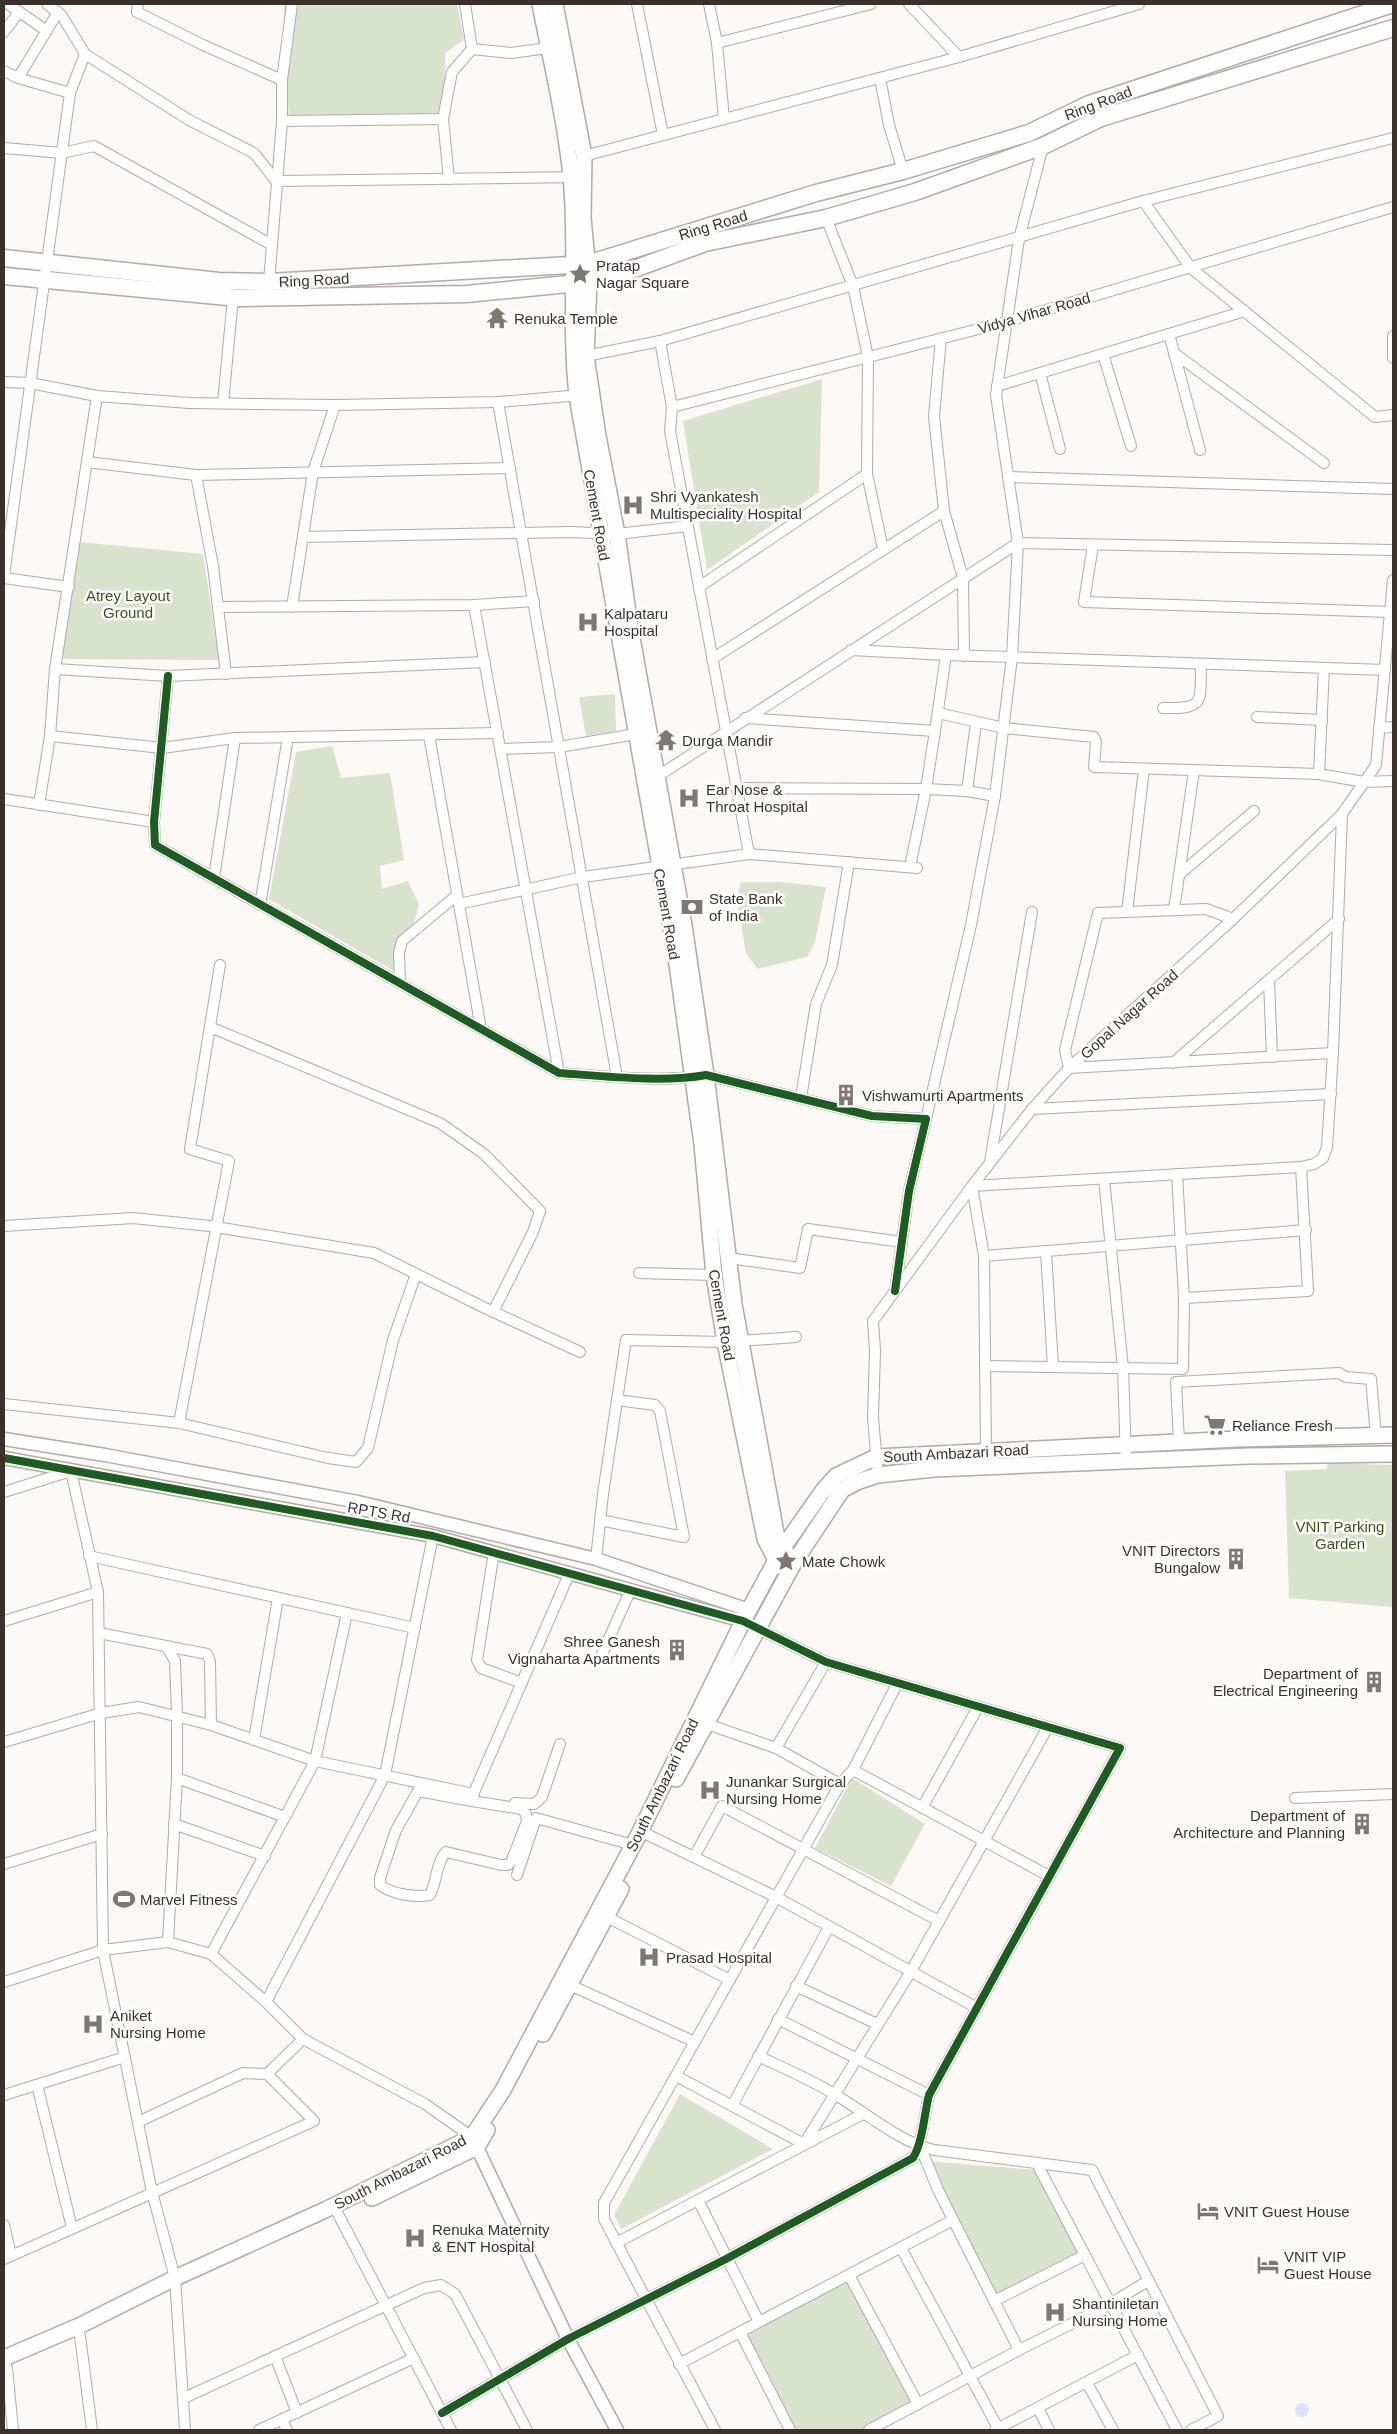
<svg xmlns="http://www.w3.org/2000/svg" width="1397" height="2434" viewBox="0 0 1397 2434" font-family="Helvetica,sans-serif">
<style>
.green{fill:#d9e2cd}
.water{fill:#d8e4fb}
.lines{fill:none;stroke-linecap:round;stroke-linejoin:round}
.minor-casing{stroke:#b1aaa6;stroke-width:12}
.tertiary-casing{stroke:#b1aaa6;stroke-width:15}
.secondary-casing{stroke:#b1aaa6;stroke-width:18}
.primary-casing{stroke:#b1aaa6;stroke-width:19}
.minor{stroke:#fefefe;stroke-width:10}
.tertiary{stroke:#fefefe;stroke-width:12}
.secondary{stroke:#fefefe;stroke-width:15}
.primary{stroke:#fefefe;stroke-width:16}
.cycleway-casing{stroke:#fff;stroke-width:11}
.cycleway{stroke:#1b5e20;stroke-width:8}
.labels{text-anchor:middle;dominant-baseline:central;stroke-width:5;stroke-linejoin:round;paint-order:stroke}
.street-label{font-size:15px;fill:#3c312a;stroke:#fff}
.poi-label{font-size:15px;fill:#3c312a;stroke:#fff;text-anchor:start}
.park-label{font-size:15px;fill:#375316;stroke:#fff}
</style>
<rect width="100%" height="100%" fill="#fbf8f5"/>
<!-- green -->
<g class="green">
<path d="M284,4h173l7,36 -19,13 1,57 3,5 -160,8z"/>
<path d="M822,379l-3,113 -112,78 -24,-149z"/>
<path d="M79,542l124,12 16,106 -157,-1z"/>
<path d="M615,694l1,37 -30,5 -7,-39z"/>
<path d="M332,746l9,32 49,-5 14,87 -24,6 2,23 26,-8 11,24 -20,69 -130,-75 27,-147z"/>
<path d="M741,882h39l46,5 -11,55 -8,15 -49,12 -12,-15 -9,-56z"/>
<path d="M1328,1463l65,2v142l-104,-9 -4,-127 42,-2z"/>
<path d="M852,1778l73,46 -34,62 -76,-38z"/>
<path d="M680,2094l93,55 -152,80 -7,-14z"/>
<path d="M925,2161l111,9 43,84 -83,42z"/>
<path d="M849,2278l67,124 -50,28h-72l-49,-96z"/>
</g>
<!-- water -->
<circle class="water" cx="1302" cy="2410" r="7"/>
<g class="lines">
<!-- minor casing -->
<g class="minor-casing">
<g id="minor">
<path d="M8,4l39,27"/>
<path d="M47,4l15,12 23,38 104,66 65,33 22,28 301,-4"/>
<path d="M138,4l-1,8 66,33 79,35v41l-13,161"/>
<path d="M465,4l7,45 39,4 44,-6"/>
<path d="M637,4l26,131"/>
<path d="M709,4l8,39 7,76"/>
<path d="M909,4l50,53"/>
<path d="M4,32l15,-20"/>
<path d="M717,43l154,-39"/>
<path d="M4,71l14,7 52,15"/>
<path d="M18,78l40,-66"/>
<path d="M880,78l9,47 14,46"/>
<path d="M282,80l10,-76"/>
<path d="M282,121l161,-2"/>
<path d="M1043,146l-24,93 -23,156 22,148 -6,114 373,13"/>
<path d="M4,148l58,5 32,-7 178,99"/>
<path d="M584,156l375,-99 180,-53"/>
<path d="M449,179l-6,-60 9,-47 20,-23"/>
<path d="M1143,201l48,67 184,149 18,-2"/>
<path d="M826,218l27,68 15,71 -1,117 16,75"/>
<path d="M1169,334l31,116"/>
<path d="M1393,336v22"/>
<path d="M941,338l-7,78 10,95 19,67 1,78"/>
<path d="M660,341l12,66 -2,24 79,423"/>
<path d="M1174,353l150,110"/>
<path d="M1103,354l28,92"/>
<path d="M586,356l74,-15 483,-140 250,-63"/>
<path d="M1040,373l20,76"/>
<path d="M4,382l26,1 67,13 92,7 146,2 163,-3 83,-7"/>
<path d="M997,386l248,-75"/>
<path d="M498,402l119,675"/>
<path d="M223,403l10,-105"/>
<path d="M672,407l334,-85 387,-115"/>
<path d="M87,462l109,13 314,-7"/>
<path d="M196,475l17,91 13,108"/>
<path d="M1008,477l385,12"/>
<path d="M303,537l267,-5 47,2 71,-8"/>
<path d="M1093,545l-9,57 306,10"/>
<path d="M4,576l66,-483 15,-39"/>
<path d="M4,578l65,9"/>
<path d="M699,587l168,-113"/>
<path d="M474,605l85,468"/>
<path d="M219,607l255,-2 60,-4"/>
<path d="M292,607l21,-135 22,-67"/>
<path d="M851,650l95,5"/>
<path d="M712,659l232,-148"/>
<path d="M1324,668l-5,106 45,8 29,-1"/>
<path d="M55,669l113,7 317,-14"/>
<path d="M168,676l-14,146 1,23 404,228c43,3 105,10 147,2l166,41 54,3 -17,72 -14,100"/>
<path d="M1163,708c43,1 37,-6 38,-44"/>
<path d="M938,713l66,15 90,9 2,5 -2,25 225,7"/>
<path d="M1257,717l65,3"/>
<path d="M745,718l190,13 11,-76 66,2 -17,139 -24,129 -45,194"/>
<path d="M1379,728l14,-1"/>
<path d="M429,735l52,294"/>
<path d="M50,736l112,12 73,-10 263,-5"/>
<path d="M500,749l59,-2 77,-13"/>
<path d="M658,776l360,-233 375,7"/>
<path d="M736,788l190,1 9,-58"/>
<path d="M967,791l9,-68"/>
<path d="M4,799l150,23"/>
<path d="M39,805l11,-69 5,-67 42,-273"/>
<path d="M910,867l16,-78 41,2 28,5"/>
<path d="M1181,873l73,-62"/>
<path d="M214,878l21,-140"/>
<path d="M459,904l124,-27 166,-23 168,14"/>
<path d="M260,905l28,-168"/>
<path d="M1174,910l20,-140"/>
<path d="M1127,912l17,-143"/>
<path d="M1233,919l-27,-10 -108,4 -33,137 4,18 264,-15"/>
<path d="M1269,980l3,77"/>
<path d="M400,983l-1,-30 3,-12 55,-46"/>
<path d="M210,1027l230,96 44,31 56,57 -7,21 -40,80"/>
<path d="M1173,1063l166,-144"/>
<path d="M801,1098l15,-94 16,-39 17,-103"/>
<path d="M1032,1109l299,-15"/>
<path d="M990,1162l42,-250"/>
<path d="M1104,1179l19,189 3,93"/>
<path d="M4,1226l129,-8 77,8 164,27 109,54 97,45"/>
<path d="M1046,1251l7,116"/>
<path d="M984,1256l322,-26"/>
<path d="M729,1258l71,10 8,-39 94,13"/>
<path d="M639,1273l75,2"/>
<path d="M1184,1298l124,-7 -7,-124"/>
<path d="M985,1366l198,3 1,-71 -7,-124"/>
<path d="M4,1404l175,19 149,35 28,4 12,-14 25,-108 23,-66"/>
<path d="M179,1423l50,-262 -39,-12 30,-184"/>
<path d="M1179,1442l-3,-60 163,-9 7,4 25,2 5,57"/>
<path d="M986,1451l-2,-195 -12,-70 329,-19 13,-3 9,-6 4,-11 6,-94 9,-239"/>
<path d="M878,1475l-5,-57 2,-67 -2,-30 99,-135 60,-77 37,-41 164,-149 109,-105 34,-49 17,-185"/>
<path d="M4,1492l67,-21 27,121 5,358 49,242 23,86 10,152"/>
<path d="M600,1520l84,17 -24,-126 -5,-6 -38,-5"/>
<path d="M494,1552l-17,108 4,8 41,15"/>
<path d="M89,1556l326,72"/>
<path d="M596,1559l7,-65 23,-154 99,2 71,-5"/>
<path d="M4,1621l94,-29"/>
<path d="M99,1633l108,21 3,7 1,64"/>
<path d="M166,1646l9,15 2,54v63l-9,164"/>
<path d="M602,1654l29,-65"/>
<path d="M707,1724l69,24 64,36"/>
<path d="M254,1740l24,-142"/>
<path d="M4,1742l97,-29 38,-6 72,18 104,36 159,33"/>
<path d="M776,1748l50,-86"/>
<path d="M853,1770l196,106"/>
<path d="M177,1778l108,39"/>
<path d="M1295,1798l98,-4"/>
<path d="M472,1801l-54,-10 -22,39 -16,48v7c12,9 35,13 50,10 7,-13 6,-33 16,-43l55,13h7l4,-5 15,-39 -1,-7 -4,-5 -50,-8v-4l98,-225"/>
<path d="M515,1803l19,1 8,-7 18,-53"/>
<path d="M922,1808l56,-101"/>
<path d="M174,1824l91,32"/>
<path d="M640,1831l136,66 201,111"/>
<path d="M694,1857l28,-51 217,115"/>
<path d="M4,1864l98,-30"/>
<path d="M517,1875l19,-57 97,27"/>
<path d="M607,1917l123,63"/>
<path d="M211,1954l104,-193 32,-148"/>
<path d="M4,1982l99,-32 65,-8 43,12 55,48 37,37 122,65 47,33"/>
<path d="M570,1985l125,57"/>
<path d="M796,1986l81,38"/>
<path d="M266,2002l119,-227 48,-239"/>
<path d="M778,2019l151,76"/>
<path d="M758,2056c25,12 52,23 76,38 33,19 63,47 100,56l158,20 126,246 -27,14"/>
<path d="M267,2074l36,-35"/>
<path d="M676,2076l128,68 106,-171 138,-246"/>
<path d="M37,2085l35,143"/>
<path d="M4,2095l121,-38"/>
<path d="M732,2106l97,-179"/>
<path d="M920,2146l18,44 81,160"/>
<path d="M1037,2164l140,266"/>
<path d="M698,2200l61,122"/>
<path d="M338,2214l113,216"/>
<path d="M4,2225l7,30"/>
<path d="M616,2243l247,-129"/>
<path d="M901,2248l97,180"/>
<path d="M4,2259l310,-138 -47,-47 -24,-1 -105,49"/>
<path d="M849,2275l69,129"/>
<path d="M994,2301l91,-46"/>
<path d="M740,2332l50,98"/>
<path d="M80,2336l12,94"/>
<path d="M275,2356l22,57"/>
<path d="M679,2364l274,-144"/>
<path d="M7,2368l6,62"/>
<path d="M1087,2383l26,47"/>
<path d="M184,2398l240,-110 17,-3 14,9 72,136"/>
<path d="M1038,2408l11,22"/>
<path d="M442,2413l126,-74 158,-80 187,-101c10,-17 11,-43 16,-63l191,-347 -294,-86 -83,-41"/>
<path d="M282,2420l5,10"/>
<path d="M259,2430l155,-72"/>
<path d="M715,2430l-111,-211v-16l236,-419 13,-14 44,-86"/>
<path d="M869,2430l150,-80 84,-42 45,-27"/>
<path d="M995,2430l143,-75"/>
</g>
</g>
<!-- tertiary casing -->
<g class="tertiary-casing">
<g id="tertiary">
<path d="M4,1439l101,16 253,47 238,57 153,51"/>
<path d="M4,1458l429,78 310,85"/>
<path d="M473,2139l95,200 49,91"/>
</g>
</g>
<!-- secondary casing -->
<g class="secondary-casing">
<g id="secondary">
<path d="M540,4c11,57 25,114 31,172 7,73 -2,147 6,220l99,561 26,187 12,131 11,67 40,197 11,21 6,6"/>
<path d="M555,4l29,152 -1,62 6,64 -3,74 12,80 19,98 13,93 54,298 22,150 28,229 42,229 6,16 5,4"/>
<path d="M676,1779l119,-218 47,-71 15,-8 21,-7 56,-6 314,-13 145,-2"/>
<path d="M543,2034l78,-145"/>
<path d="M372,2198l105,-51 10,-17"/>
<path d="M4,2358l75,-32 96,-48 150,-68 147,-73 31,-47 136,-256 104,-213 39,-72 40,-57 14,-16 40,-19 362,-18 155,-4"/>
</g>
</g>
<!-- primary casing -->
<g class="primary-casing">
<g id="primary">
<path d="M4,258l215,23 50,1 318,-18 229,-71 87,-22 126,-38 60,-29 304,-100"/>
<path d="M4,276l235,22 227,-4 123,-12 48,-14 68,-25 121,-25 89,-26 128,-46 58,-28 292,-90"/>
</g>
</g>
<!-- minor -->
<use href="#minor" class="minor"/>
<!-- tertiary -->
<use href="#tertiary" class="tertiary"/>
<!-- secondary -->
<use href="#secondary" class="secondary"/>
<!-- primary -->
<use href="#primary" class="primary"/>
<!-- cycleway casing -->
<g class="cycleway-casing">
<g id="cycleway">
<path d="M168,676l-14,146 1,23 404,228c43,3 105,10 147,2l166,41 54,3 -17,72 -14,100"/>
<path d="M4,1458l429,78 310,85 83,41 294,86 -191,347c-5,20 -6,46 -16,63l-187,101 -158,80 -126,74"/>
</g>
</g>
<!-- cycleway -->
<use href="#cycleway" class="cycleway"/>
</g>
<!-- icons -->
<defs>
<g id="sight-bare" transform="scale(1.725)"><path d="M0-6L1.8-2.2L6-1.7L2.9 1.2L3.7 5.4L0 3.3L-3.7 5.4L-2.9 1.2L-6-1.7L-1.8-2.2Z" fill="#7f7771" stroke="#fff" stroke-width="2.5" paint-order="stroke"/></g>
<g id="temple-bare" transform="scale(1.725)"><path d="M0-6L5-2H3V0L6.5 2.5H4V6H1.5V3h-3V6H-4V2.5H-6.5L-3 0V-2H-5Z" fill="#7f7771" stroke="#fff" stroke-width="2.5" paint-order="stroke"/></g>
<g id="hospital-bare" transform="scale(1.725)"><path d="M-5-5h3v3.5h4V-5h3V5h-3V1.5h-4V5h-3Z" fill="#7f7771" stroke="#fff" stroke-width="2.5" paint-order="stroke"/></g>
<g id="bank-bare" transform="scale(1.725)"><path d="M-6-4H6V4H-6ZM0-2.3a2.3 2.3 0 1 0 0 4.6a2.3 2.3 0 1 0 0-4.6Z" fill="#7f7771" stroke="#fff" stroke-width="2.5" paint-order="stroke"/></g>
<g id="building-bare" transform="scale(1.725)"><path d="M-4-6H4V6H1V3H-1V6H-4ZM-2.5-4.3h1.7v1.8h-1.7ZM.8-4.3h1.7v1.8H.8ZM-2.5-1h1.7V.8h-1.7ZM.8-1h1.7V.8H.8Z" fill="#7f7771" stroke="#fff" stroke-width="2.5" paint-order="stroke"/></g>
<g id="supermarket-bare" transform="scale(1.725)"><path d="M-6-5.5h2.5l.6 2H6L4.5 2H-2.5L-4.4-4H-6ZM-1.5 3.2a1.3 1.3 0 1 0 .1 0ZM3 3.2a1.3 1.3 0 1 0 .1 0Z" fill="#7f7771" stroke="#fff" stroke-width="2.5" paint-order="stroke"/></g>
<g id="stadium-bare" transform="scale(1.725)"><path d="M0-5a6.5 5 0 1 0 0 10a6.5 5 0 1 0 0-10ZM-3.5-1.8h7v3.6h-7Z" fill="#7f7771" stroke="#fff" stroke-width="2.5" paint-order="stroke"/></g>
<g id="hotel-bare" transform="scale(1.725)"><path d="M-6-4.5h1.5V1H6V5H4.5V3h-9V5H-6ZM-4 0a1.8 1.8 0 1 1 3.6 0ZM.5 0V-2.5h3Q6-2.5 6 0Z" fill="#7f7771" stroke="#fff" stroke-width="2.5" paint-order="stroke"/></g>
</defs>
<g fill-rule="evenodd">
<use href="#sight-bare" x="580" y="274"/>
<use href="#temple-bare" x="497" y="318"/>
<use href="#hospital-bare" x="633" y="505"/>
<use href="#hospital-bare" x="588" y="622"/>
<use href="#temple-bare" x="666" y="740"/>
<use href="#hospital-bare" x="689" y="798"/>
<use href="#bank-bare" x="692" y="907"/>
<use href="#building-bare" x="846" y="1095"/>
<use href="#supermarket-bare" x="1215" y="1425"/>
<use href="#building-bare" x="1236" y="1559"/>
<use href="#sight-bare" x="786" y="1561"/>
<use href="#building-bare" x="677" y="1650"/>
<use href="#building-bare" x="1374" y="1682"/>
<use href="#hospital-bare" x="710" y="1790"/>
<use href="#building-bare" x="1362" y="1824"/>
<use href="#stadium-bare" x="124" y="1899"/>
<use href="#hospital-bare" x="649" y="1957"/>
<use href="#hospital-bare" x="93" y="2024"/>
<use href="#hotel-bare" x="1208" y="2211"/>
<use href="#hospital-bare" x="415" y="2238"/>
<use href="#hotel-bare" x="1268" y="2265"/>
<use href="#hospital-bare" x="1055" y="2312"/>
</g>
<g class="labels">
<!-- street labels -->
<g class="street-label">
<text transform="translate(1098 103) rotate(-21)">Ring Road</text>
<text transform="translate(713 225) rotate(-17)">Ring Road</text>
<text transform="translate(314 280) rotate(-3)">Ring Road</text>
<text transform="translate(1034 313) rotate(-16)">Vidya Vihar Road</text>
<text transform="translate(597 515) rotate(80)">Cement Road</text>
<text transform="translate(667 914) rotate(80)">Cement Road</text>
<text transform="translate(1129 1014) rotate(-42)">Gopal Nagar Road</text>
<text transform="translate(722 1315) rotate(80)">Cement Road</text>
<text transform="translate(956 1453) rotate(-3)">South Ambazari Road</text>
<text transform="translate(379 1512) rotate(10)">RPTS Rd</text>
<text transform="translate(662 1785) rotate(-64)">South Ambazari Road</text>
<text transform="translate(400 2172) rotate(-27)">South Ambazari Road</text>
</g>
<!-- poi labels -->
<g class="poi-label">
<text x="596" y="265">Pratap<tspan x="596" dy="17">Nagar Square</tspan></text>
<text x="514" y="318">Renuka Temple</text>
<text x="650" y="496">Shri Vyankatesh<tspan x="650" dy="17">Multispeciality Hospital</tspan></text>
<text x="604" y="613">Kalpataru<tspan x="604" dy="17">Hospital</tspan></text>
<text x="682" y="740">Durga Mandir</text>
<text x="706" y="789">Ear Nose &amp;<tspan x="706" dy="17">Throat Hospital</tspan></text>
<text x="709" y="898">State Bank<tspan x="709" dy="17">of India</tspan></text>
<text x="862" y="1095">Vishwamurti Apartments</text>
<text x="1232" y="1425">Reliance Fresh</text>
<text x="1220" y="1550" text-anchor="end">VNIT Directors<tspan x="1220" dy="17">Bungalow</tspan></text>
<text x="802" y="1561">Mate Chowk</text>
<text x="660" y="1641" text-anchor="end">Shree Ganesh<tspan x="660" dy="17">Vignaharta Apartments</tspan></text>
<text x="1358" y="1673" text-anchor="end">Department of<tspan x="1358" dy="17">Electrical Engineering</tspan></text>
<text x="726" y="1781">Junankar Surgical<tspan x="726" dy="17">Nursing Home</tspan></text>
<text x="1345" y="1815" text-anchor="end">Department of<tspan x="1345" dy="17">Architecture and Planning</tspan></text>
<text x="140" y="1899">Marvel Fitness</text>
<text x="666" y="1957">Prasad Hospital</text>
<text x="110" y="2015">Aniket<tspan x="110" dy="17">Nursing Home</tspan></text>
<text x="1224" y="2211">VNIT Guest House</text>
<text x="432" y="2229">Renuka Maternity<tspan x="432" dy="17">&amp; ENT Hospital</tspan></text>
<text x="1284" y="2256">VNIT VIP<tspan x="1284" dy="17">Guest House</tspan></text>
<text x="1072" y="2303">Shantiniletan<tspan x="1072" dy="17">Nursing Home</tspan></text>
</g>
<!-- park labels -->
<g class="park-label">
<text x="128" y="595">Atrey Layout<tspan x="128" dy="17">Ground</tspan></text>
<text x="1340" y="1526">VNIT Parking<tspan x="1340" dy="17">Garden</tspan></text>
</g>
</g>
<!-- border -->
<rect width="1397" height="2434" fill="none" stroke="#3c312a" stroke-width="10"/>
</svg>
